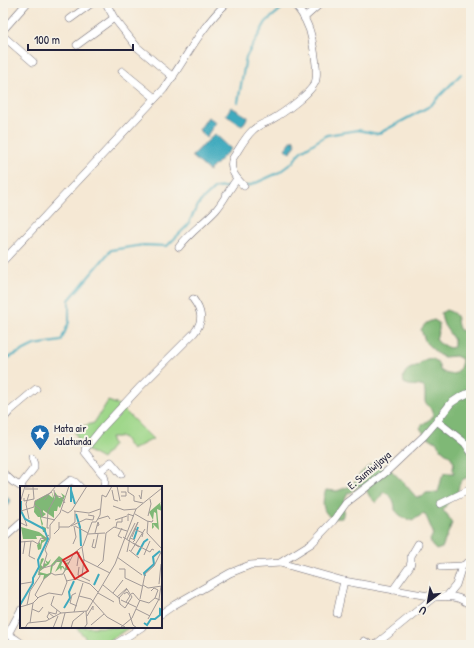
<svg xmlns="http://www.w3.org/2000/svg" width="474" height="648" viewBox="0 0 474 648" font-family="'Patrick Hand',sans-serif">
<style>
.green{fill:#9fd78a;stroke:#607c62}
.forest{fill:#7fb876;stroke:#506d58}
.water{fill:#3faabe;stroke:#30667c}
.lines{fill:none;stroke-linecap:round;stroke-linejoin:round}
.stream{stroke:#3faabe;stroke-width:2}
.minor-casing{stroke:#6c6771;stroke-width:8}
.minor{stroke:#fff;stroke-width:7}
.labels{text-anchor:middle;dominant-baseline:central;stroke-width:4;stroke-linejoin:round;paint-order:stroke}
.poi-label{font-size:11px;fill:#22223b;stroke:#f7f3e8;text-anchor:start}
.street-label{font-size:11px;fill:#22223b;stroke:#f7f3e8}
.inset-river{fill:none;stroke:#3faabe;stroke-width:2}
.inset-road{fill:none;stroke:#a19997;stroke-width:1}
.view{fill:#d62828;fill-opacity:0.15;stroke:#d62828;stroke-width:2}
.inset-edge{fill:none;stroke:#22223b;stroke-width:2}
</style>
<rect width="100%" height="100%" fill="#f7f3e8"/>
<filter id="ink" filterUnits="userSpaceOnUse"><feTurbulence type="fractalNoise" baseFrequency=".025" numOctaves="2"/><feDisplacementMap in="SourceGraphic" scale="8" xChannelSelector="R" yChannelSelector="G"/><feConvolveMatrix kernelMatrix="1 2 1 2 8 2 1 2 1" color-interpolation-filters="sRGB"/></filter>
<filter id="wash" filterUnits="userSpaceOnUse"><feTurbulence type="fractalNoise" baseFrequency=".012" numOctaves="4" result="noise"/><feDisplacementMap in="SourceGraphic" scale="16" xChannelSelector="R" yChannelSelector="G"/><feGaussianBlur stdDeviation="0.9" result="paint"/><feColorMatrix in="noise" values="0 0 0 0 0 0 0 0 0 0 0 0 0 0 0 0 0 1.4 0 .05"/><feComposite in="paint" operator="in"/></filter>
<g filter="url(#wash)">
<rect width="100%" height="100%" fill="#f5e8d4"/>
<!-- green -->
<g class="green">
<path d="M108,401l11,4 34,34 -21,11 -9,-13h-13l3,8 -11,14 -19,-11 -10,-19 21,-6z"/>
<path d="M76,627h54l-28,18h-10z"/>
</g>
<!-- forest -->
<path class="forest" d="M471,301v176c-12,1 -12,8 -14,19 -7,4 -11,7 -14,15l4,3 5,9 -10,25 -6,2 -4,-4 -2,-6c5,-8 2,-9 -1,-17 -2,-4 -2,-6 -5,-10 -3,2 -6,4 -9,6 -8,3 -15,-3 -20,-9 0,-9 -3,-15 -12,-18 -2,6 -5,6 -7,11l-6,-6 -6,-11h-5l-9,7 -2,-1c-1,3 -3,7 -4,10 -2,6 1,9 -2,16 -19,3 -22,-14 -16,-28l11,1 11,-4 9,-7 3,-6 10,-9 5,-1 6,1 3,4h6l15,15 11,13h6l4,-4 12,-1 1,-3 3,-12 3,-4h9l-1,-4 1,-6 -3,-6 -9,-7 -6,-8 -8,-5 -1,1 -7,-10 3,-4 10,-7v-6l-8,-9v-10l-1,-5c-8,-3 -13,0 -20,-4 -1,-4 -1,-7 1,-10 3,-5 6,-4 11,-7 3,-1 2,-1 5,-4 10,-7 17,-3 19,8 12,9 21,3 22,-11l-6,-3 -12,1 -5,-2 -13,-12 -5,-13c3,-6 6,-8 13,-10l5,3v6l-3,10 3,4 10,5 5,-1v-7l-10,-15 -2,-6 -1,-6 5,-3c16,5 8,10 14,20l6,1 5,-4 -2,-19z"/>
<!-- water -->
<g class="water">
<path d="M231,107l17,10 -6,9 -16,-11z"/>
<path d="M208,117l8,5 -10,15 -7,-7z"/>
<path d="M215,134l16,15 -22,22 -17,-15z"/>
<path d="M293,139l3,6 -7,8 -4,-4z"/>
<path d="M3,494l8,7 -6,7 -2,-1z"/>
</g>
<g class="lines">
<!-- stream -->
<g class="stream">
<path d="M238,102l8,-45 20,-35 21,-18"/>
<path d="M246,186h3l29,-13 15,-11 7,-10 27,-17 31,-5 20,4 52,-28 31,-32"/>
<path d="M3,363l3,-4 28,-14 27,-4 8,-19v-22l42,-50 32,-5 24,1 21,-21 5,-11 7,-12 15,-14 13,-1"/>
</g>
</g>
</g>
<g filter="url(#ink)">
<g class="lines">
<!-- minor casing -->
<g class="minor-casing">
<g id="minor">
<path d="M106,3l8,15 23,29 36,30"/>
<path d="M304,18l17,-15"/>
<path d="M70,19l22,-16"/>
<path d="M3,30l24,-27"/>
<path d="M3,36l30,26"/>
<path d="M77,45l37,-27"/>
<path d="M122,71l33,27"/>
<path d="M244,186c-8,-8 -16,-17 -11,-28 6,-9 12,-21 20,-28 5,-5 12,-7 18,-10 11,-6 44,-29 45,-41 2,-10 -2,-29 -4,-39 -2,-12 -10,-31 -21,-37"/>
<path d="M179,247c10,-14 25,-24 37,-37 8,-9 13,-21 21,-31"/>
<path d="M3,261l161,-172c21,-28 36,-62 63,-86"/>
<path d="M3,419l7,-8 26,-22"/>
<path d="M437,421l28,22 6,9"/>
<path d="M100,471l11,-9 10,12"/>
<path d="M3,473l10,9 9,5"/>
<path d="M20,486l14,-18v-4l-2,-6"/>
<path d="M62,487l9,-7 4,2 5,5"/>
<path d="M104,487l1,-8 -1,-3 -19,-24v-3l17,-21 38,-41 54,-54c10,-12 8,-22 -1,-34"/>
<path d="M440,504l31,-15"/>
<path d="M3,539l18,-16"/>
<path d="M280,563l64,18 90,16c14,-1 25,-2 37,9"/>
<path d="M441,567l21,-1"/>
<path d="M393,590l17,-24 1,-4v-6l7,-12"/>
<path d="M447,596l9,-11 6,-19 9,-5"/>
<path d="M337,613l7,-32"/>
<path d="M161,614l13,-9 56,-32 20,-8 30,-2 32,-20 21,-22 13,-18 40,-31 38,-36 13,-15 14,-18 9,-6 11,-5"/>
<path d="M3,633c8,2 14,7 21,12"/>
<path d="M8,634l13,-24"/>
<path d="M364,641l7,4"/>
<path d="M114,645l28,-18"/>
<path d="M375,645l59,-48"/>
</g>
</g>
<!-- minor -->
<use href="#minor" class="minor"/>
</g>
</g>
<!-- icons -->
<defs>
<g id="sight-pin" transform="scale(1)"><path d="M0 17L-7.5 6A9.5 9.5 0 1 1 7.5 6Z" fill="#1f6fb2" stroke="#f7f3e8"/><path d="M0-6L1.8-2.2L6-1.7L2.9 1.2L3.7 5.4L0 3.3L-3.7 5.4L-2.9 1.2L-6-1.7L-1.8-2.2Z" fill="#fff"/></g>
</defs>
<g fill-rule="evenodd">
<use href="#sight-pin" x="40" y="434"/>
</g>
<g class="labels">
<!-- poi labels -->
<g class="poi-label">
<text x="54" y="428">Mata air<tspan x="54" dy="13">Jalatunda</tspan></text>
</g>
<!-- street labels -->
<g class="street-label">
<text transform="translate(369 470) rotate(-40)">E. Sumiwijaya</text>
</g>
</g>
<!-- overview -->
<g transform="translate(20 486)">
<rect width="142" height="142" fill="#f5e8d4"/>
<path d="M32,6l3,8v-8l4,6 4,-1 -2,-4 4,3 -5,12 -2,-2 -1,5h-3v7l-11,-8v2l3,2 -5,4 2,6 -1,2 4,2v4h-3l-3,-15h-2l-4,-5 1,-11 13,-7 5,4zM142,15l-2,2 2,8 -5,-2 2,21 -6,-6 1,3 -2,2v-6h5l-1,-10 -2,-1 -1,8 -4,-8zM1,41l18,5 9,7 -6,4 -1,6 -3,1 -1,-5 3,-3 1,3v-5h3l-3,-4h-5l1,3h-14zM39,70l4,3 -2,7h2l2,3 1,-6 4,-1 -3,2 3,6h-4l-5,6 4,-6 -3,-3 -1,4 -1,-3 -5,4 5,-10h-3l-4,3 -2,9 -8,6 1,-5h-6l3,-16 2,-1 1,1 -3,6 2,2 1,-4 3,1 -2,-4 3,2 3,-3 -2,5 -10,8 8,2 3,-1 1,-8z" fill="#7fb876"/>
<path class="inset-river" d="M51,0v16M51,4l4,14M56,28l4,13 1,19M114,53l4,-12M117,69l7,-13 4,-3M125,90l-1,-3 10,-9 -1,-7 7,-6M74,99l5,-11M0,119l13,-22v-5l6,-11 -1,-7 10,-21 -4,-10 -19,-10 -4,-8v-10M44,122l6,-10 -1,-6 5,-11M124,137l3,2 4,-6h4l5,-4v-6l2,1"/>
<path class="inset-road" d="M97,0l3,15M108,0v6l6,4v5l9,2M5,1l16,-1M5,3h13M92,4l2,10 4,1M101,6h5v4h-5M9,8l-3,10 3,15M34,9l7,2 4,6M119,9l2,4 1,-9M4,12v3l10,-2 -1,-12M24,14l12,-14M0,17l5,-17M15,19l5,4 2,8 13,3M93,20l11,4 12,-1M42,24l6,3 4,-3 15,-24M1,25l13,-4 1,-6 17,-9M54,25l15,2 11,-4M115,28l12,7 5,1 1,-2M128,30l3,-12 -1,-5M78,33l10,-3 2,3M95,34l12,-4M108,35v-7l6,2M128,35l-1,12 15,16M1,37l6,3 -2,-6M51,40l15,-7 7,1 1,-4 -6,-1M55,40l13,7M39,41h10l6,-5v-11M96,41l1,-5h5v-4M29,42h-2l1,-17 7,-13 -1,-8M114,43l9,4 -1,4M75,47l3,-11 1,3 -2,1M86,47l8,-6 13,4M34,48l5,-5v-7M68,48l17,-1M103,51l16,10M102,52l-4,-2 4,-8M110,52l8,-16 -6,15M74,53l-2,8 3,1 3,-14M107,53l8,-16M11,55l-2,15 6,3M0,56l13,-1 5,3 3,-6 3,1 5,-4M113,57l17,9 2,-3 2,1M53,58l3,-7 -2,-11M62,61l2,13M109,64l10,8M111,65l14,-22M107,66l3,-14 5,2 -2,2M3,68l2,-13M124,69l6,-14M97,71l25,18M64,74l26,13M57,80l2,-14M59,81l-1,8 12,6M77,81l6,-6 3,-28M23,82l11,-3 3,-5 7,2 6,-3M99,83h6v9l17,8M20,90l-1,-5 4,-4 4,-13 -2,-4 5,-12v-13l10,-12 9,-27M62,90l2,-17M46,95l10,-2 14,5 8,8M0,98l12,-2M139,98l2,-20M83,99l17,14M123,99l5,3 14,-2M131,105l3,-3 4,2 -3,8M56,107l-4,2 -2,8 7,3M78,107l16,9M93,107l10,-13M104,108l3,-2 3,4 -4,6M111,108l2,-1 6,7 10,3 6,-5 5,2M34,110l-3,9 10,8M59,110l12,3 16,18 18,10M97,111l10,-9M18,112l-3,-3 9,-16 7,-6 4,2 8,-1 11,-21 9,-7 9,-24h4l4,-7 2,-20 4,2 6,-11M99,112l1,6 5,4 7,-11 -5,-8 -8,9M120,113l5,-25 9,-8 8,-16M101,114l15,7M13,117l-6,2 3,-14 10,-15M12,123l7,3 4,-5M116,123l14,7M28,126l8,2 1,-4M54,126l9,-29M109,127l4,12 4,3M67,130l6,-10v4M29,133l-2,-2 2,-4 5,4M128,133l11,-20 2,-13M0,134v-13l7,-2M10,137l3,-20 6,-6 10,-4 13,2 5,-13 -3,-8M71,139l13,-11M5,142l3,-5 18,-2 15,-8 26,-2 28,-47 21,-55 26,-21M33,142l5,-12M41,142l4,-15M51,142l2,-7 11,-9M64,142l3,-4 -1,-13M100,142l12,-10 8,-18"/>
<path class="view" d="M57,66l11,19 -13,8 -12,-19z"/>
<rect width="142" height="142" class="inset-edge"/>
</g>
<!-- margin -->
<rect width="474" height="648" fill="none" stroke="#f7f3e8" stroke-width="16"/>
<!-- north arrow -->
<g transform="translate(428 602) rotate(211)" stroke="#f7f3e8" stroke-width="3" paint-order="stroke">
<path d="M0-3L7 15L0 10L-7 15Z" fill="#22223b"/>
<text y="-6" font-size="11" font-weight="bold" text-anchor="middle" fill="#22223b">U</text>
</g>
<!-- scale -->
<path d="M28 44v6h105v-6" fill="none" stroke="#22223b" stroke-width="2"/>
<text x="34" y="44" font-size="12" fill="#22223b" stroke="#f7f3e8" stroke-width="3" paint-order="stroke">100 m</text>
</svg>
